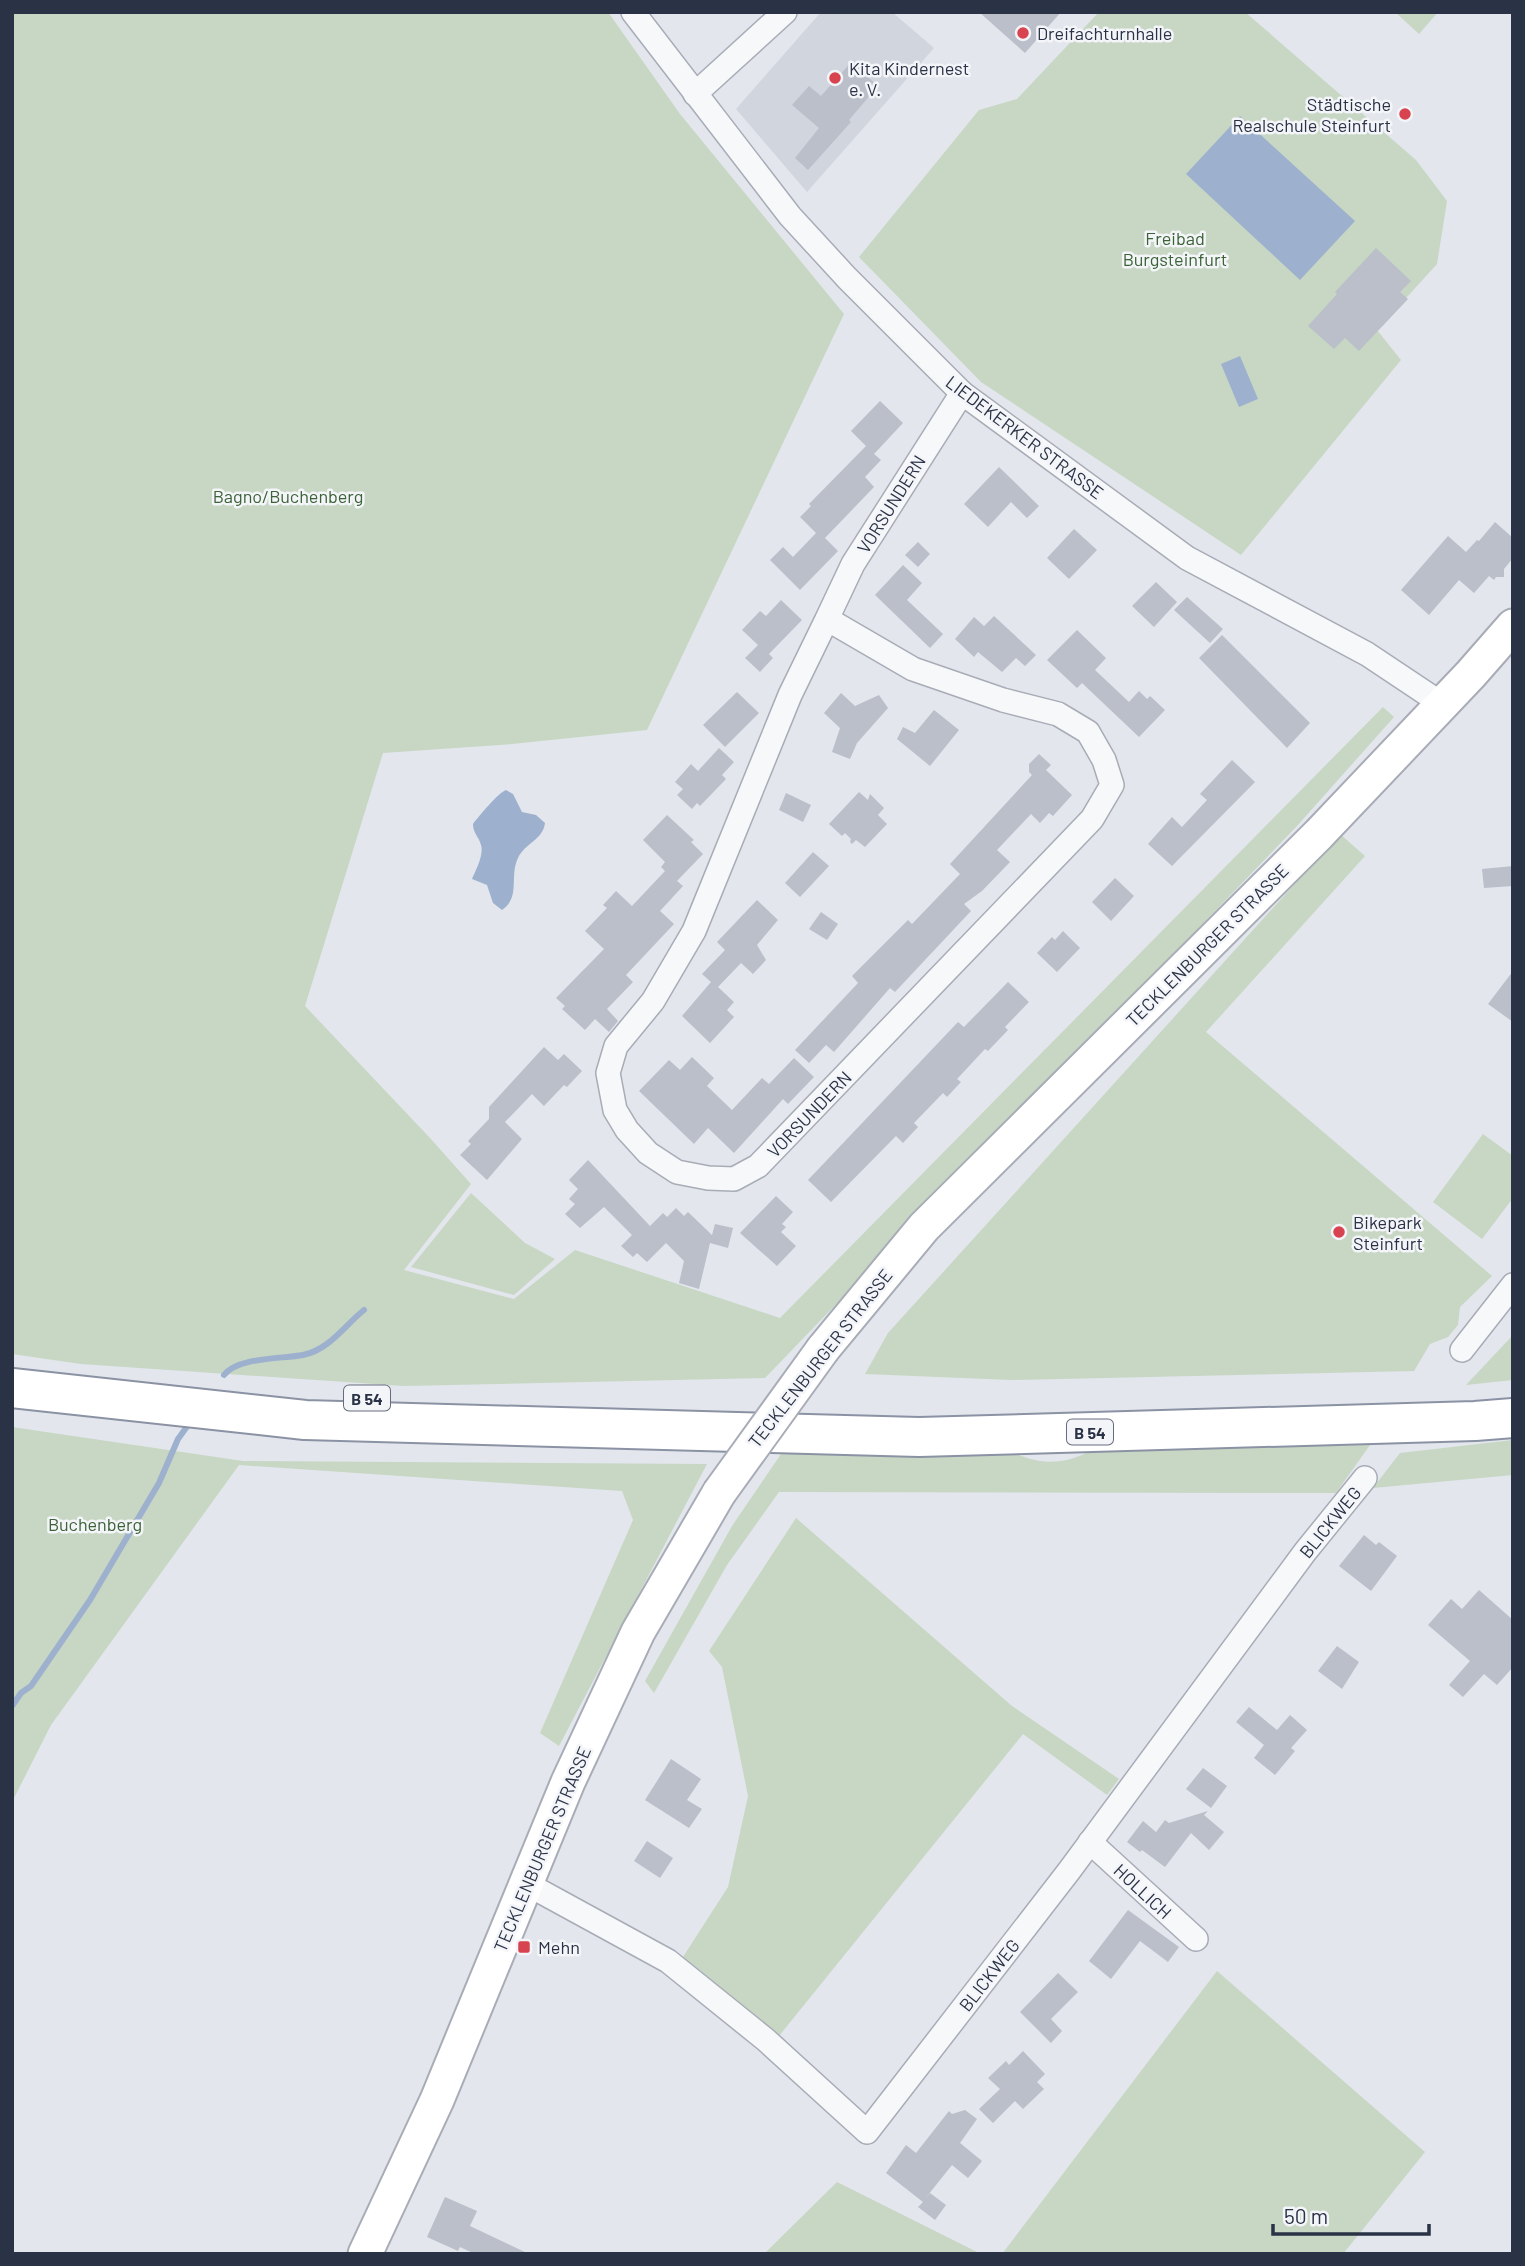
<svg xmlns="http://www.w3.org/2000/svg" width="1525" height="2266" viewBox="0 0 1525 2266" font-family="Barlow,sans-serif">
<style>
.built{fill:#d1d5de}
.green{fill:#c7d7c4}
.water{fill:#9db1ce}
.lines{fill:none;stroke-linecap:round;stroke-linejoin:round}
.stream{stroke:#9db1ce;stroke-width:6}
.building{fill:#babfca}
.minor-casing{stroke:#a8acb7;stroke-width:26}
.secondary-casing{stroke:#a8acb7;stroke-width:37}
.trunk-casing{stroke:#8a92a4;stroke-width:42}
.minor{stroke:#f7f8fa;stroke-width:23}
.secondary{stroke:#fff;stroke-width:33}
.trunk{stroke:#fff;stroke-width:38}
.secondary-bridge-casing{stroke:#a8acb7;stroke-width:37;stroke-linecap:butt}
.secondary-bridge{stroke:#fff;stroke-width:33}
.poi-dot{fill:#d7434e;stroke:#f4f5f9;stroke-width:2.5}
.labels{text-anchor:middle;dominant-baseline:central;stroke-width:5;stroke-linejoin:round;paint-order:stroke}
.shield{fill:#f4f5f9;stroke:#676c7c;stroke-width:2}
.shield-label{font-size:16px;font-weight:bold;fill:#2a3246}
.poi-label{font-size:18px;fill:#2a3246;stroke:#f4f5f9;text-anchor:start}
.park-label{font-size:18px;fill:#3b6336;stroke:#f4f5f9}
.street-label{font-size:18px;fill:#2a3246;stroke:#f4f5f9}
</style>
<rect width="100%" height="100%" fill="#e3e6ec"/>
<!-- built -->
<path class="built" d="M821,12h71l42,36 -127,144 -71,-83z"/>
<!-- green -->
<g class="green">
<path d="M12,12h596l72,102 164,200 -197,416 -135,14 -129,9 -78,253 125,132 41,46 -67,86 110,29 61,-49 205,68 603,-611 11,10 -97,109 -532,552 -361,8 -323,-22 -69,-10z"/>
<path d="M1099,12h146l171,148 31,41 -10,63 -60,66 24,30 -160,195 -260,-173 -122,-125 120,-147 38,-11z"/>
<path d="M1395,12h43l-19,22z"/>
<path d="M1340,834l25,22 -159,176 286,244 -32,31 -2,18 -10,12 -18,7 -16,27 -403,9 -146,-6 23,-41z"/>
<path d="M1483,1134l30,22v42l-31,41 -49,-37z"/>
<path d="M471,1193l54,50 30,16 -41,36 -103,-28z"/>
<path d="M1513,1335v45l-47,5z"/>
<path d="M12,1427l231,34 464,3 -148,282 -19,-13 93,-213 -11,-29 -383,-26 -188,260 -39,77z"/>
<path d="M1513,1440v35l-140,13 27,-35z"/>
<path d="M1370,1445l-34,48 -557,-1 -52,73 -73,128 -9,-12 87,-155 49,-72 228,-3c31,14 53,15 83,-1z"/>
<path d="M796,1518l216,188 107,73 -12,16 -84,-61 -244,302 -96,-79 45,-70 20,-91 -26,-129 -13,-16z"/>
<path d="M1217,1971l208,181 -82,102h-341z"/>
<path d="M837,2182l144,72h-217z"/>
</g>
<!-- water -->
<g class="water">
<path d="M1240,116l115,105 -55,59 -114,-106z"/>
<path d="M1240,356l18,43 -19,8 -18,-43z"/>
<path d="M506,790l7,4 9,18 14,3 9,8c-2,17 -20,20 -27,35 -9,18 3,39 -16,52l-9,-7 -6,-18 -15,-6c4,-9 12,-24 9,-34 -2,-8 -8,-12 -8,-21 6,-8 25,-31 33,-34z"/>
</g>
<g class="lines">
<!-- stream -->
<g class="stream">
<path d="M224,1375c14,-18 58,-16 79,-20 26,-5 42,-30 61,-45"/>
<path d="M12,1706l9,-13 10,-7 59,-86 69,-117 19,-44 13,-18"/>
</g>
</g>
<!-- building -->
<g class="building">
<path d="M979,12h82l-36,41z"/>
<path d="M853,60l18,16 -2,2 9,8 -29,34 2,2 -43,48 -13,-12 24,-30 -27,-23 17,-19 12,10z"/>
<path d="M1376,248l35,33 -11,11 8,7 -49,52 -14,-13 -11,11 -26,-23 29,-32 -2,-2z"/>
<path d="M880,401l23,22 -29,31 7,6 -16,17 9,10 -49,51 13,13 -38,39 -30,-30 13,-13 10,10 23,-24 -16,-16 11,-11 -2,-2 57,-58 -15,-15z"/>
<path d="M999,467l40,39 -12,12 -16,-16 -23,25 -24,-23z"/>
<path d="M1495,522l18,16v20l-9,11v8h-8l-2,3 -5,-4 -15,17 -15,-13 -30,35 -28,-25 47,-54 18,16 11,-12 2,1z"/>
<path d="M1074,529l23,21 -28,29 -22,-21z"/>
<path d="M918,542l12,12 -12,13 -13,-12z"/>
<path d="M903,565l19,18 -15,17 36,34 -13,14 -55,-53z"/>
<path d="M1156,582l21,20 -23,25 -22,-21z"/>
<path d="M1187,597l36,32 -13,14 -36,-33z"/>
<path d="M781,600l21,20 -33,34 4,4 -13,14 -15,-14 13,-13 -16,-15 18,-19 6,5z"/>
<path d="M994,616l42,39 -11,11 -9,-8 -14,14 -24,-20 -4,5 -19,-18 19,-22 10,9z"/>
<path d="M1077,630l29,28 -11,12 34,32 10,-11 8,8 3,-3 15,14 -26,27 -57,-54 -5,5 -30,-28z"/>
<path d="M1222,635l88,88 -23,25 -88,-90z"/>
<path d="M737,692l22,21 -34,34 -22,-22z"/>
<path d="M841,693l14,13 24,-11 9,13 -31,35 -7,16 -18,-7 8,-24 -16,-15z"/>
<path d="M934,710l25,20 -29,36 -33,-27 6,-12 12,6z"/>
<path d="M719,748l15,14 -12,13 4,4 -26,27 -3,-3 -5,6 -15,-14 6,-6 -8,-7 16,-18 7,7z"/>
<path d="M1039,754l12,11 -5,5 26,25 -19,21 -4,-3 -9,10 -9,-9 -34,36 13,12 -28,29 -18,13 7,7 -76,81 -5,-4 -56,64 -8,-7 -17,18 -14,-13 63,-67 -6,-7 56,-56 4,4 48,-50 -10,-10 82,-89 -3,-3v-8z"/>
<path d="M1232,760l23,22 -83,84 -24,-22 24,-27 10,10 25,-27 -7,-6z"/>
<path d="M859,792l9,8 2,-6 14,14 -6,7 9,9 -22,23 -9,-7 -4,4 -2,-2 1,-3 -6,-6 -3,3 -13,-12z"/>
<path d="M786,793l25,12 -8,17 -24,-12z"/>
<path d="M667,815l27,25 -3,2 12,12 -26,27 6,5 -23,25 14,13 -48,51 7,7 -26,27 11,12 -9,11 -14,-13 -10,11 -23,-21 3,-3 -9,-8 48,-49 -19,-18 22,-23 -4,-3 13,-14 16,15 33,-35 -4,-4 4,-5 -22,-22z"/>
<path d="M813,852l16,14 -29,31 -15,-14z"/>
<path d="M1513,866v20l-29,2 -2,-19z"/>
<path d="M1115,878l19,18 -23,25 -19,-19z"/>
<path d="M757,900l21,20 -21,25 9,15 -13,14 -12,-11 -23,24 16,15 -7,8 7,7 -24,26 -28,-27 29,-34 -9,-8 23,-24 -8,-8z"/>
<path d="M821,912l17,12 -11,16 -18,-11z"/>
<path d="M1063,931l17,17 -23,24 -20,-19 15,-16 3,3z"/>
<path d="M1513,971v51l-25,-18z"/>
<path d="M1008,982l21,20 -24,25 3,3 -20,21 -3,-2 -28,30 4,3 -14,15 -4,-4 -29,30 4,4 -15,16 -7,-7 -65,66 -23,-22 150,-158 6,5z"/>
<path d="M544,1047l14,13 6,-6 18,17 -15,16 -3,-2 -20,21 -12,-12 -27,28 17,17 -35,41 -27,-25 11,-11 -3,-3 21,-22v-12z"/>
<path d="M692,1057l22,21 -7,8 25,24 30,-32 7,6 25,-26 20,19 -26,27 -5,-5 -49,54 -26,-25 -14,16 -55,-53 30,-31 11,10z"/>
<path d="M588,1160l62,66 13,-13 4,4 9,-9 8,8 4,-4 24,23 3,-11 18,4 -5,20 -18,-5 -11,46 -20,-6 5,-22 -18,-18 -19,19 -10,-9 -4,4 -12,-11 11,-11 -28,-28 -24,21 -15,-14 10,-10 -6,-5 9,-10 -9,-9z"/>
<path d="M776,1196l17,16 -11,12 4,3 -5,5 15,14 -19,20 -37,-33z"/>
<path d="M1364,1535l12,10 3,-3 18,14 -26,35 -32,-25z"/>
<path d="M1479,1590l34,30v47l-16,18 -13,-11 -21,23 -14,-12 21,-24 -42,-36 23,-26 11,10z"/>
<path d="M1337,1646l22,16 -17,27 -24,-18z"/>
<path d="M1249,1707l28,23 13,-15 17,15 -16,18 4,3 -20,24 -21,-17 10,-13 -28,-23z"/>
<path d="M671,1759l30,20 -14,21 15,9 -13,19 -44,-28z"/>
<path d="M1203,1768l24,18 -16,22 -25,-19z"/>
<path d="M1208,1811l-4,4 20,17 -15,18 -18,-17 -26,34 -23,-17 -2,2 -13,-10 16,-21 13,11 9,-12 4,3z"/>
<path d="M647,1841l26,17 -13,20 -26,-17z"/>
<path d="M1128,1910l51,37 -11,15 -28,-21 -29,38 -22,-18z"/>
<path d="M1058,1973l20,19 -27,27 11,12 -11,12 -31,-31z"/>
<path d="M1023,2051l22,23 -8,8 7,7 -21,20 -8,-8 -22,22 -14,-14 21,-20 -12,-11 18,-17 3,4z"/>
<path d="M965,2110l12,9 -17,24 22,18 -14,17 -16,-13 -28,35 6,-7 16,12 -11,15 -17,-13 5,-5 -37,-29 20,-28 10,8 33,-42 3,3z"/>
<path d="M445,2197l32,14 -7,15 59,28h-54l-15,-7 -2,4 -31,-14z"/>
</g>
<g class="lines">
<!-- minor casing -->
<g class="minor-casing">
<g id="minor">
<path d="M633,12l157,204 57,62 115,115 225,165 180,96 75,50"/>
<path d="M695,94l90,-82"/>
<path d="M827,619l-37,76 -96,236 -41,70 -37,45 -8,27 7,37 12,20 21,23 29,19 31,6 26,1 24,-13 334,-347 20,-34 -8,-25 -16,-28 -30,-18 -55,-14 -90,-31 -86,-50 26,-55 109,-171"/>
<path d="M1462,1350l51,-65"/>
<path d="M1090,1842l106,97"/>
<path d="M527,1884l141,77 98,79 101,92 202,-261 236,-319 60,-74"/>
</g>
</g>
<!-- secondary casing -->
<g class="secondary-casing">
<g id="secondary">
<path d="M823,1349l101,-122 395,-393 152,-160 42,-48"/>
<path d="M365,2254l72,-154 131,-318 70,-150 81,-139"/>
</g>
</g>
<!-- trunk casing -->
<g class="trunk-casing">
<path id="trunk" d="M12,1388l293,32 614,17 556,-16 38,-3"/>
</g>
<!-- minor -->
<use href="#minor" class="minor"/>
<!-- secondary -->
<use href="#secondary" class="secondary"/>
<!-- trunk -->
<use href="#trunk" class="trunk"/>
<!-- secondary-bridge casing -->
<g class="secondary-bridge-casing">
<path id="secondary-bridge" d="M719,1493l104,-144"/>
</g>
<!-- secondary-bridge -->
<use href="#secondary-bridge" class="secondary-bridge"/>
</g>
<!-- markers -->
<g class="poi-dot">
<circle cx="1023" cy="33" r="7"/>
<circle cx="835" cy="78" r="7"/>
<circle cx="1405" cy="114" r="7"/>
<circle cx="1339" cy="1232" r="7"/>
<rect x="517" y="1940" width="14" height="14" rx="3.5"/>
</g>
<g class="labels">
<!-- shield labels -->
<g class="shield">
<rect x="344" y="1385.5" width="46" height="25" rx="5"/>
<rect x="1067" y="1419.5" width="46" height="25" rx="5"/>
</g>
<g class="shield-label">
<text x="367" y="1398">B 54</text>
<text x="1090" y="1432">B 54</text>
</g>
<!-- poi labels -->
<g class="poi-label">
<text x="1037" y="33">Dreifachturnhalle</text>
<text x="849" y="68">Kita Kindernest<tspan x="849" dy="21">e. V.</tspan></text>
<text x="1391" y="104" text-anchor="end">Städtische<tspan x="1391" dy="21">Realschule Steinfurt</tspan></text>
<text x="1353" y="1222">Bikepark<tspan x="1353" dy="21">Steinfurt</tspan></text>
<text x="538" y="1947">Mehn</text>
</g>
<!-- park labels -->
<g class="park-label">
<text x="1175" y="238">Freibad<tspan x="1175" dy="21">Burgsteinfurt</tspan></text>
<text x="288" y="496">Bagno/Buchenberg</text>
<text x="95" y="1524">Buchenberg</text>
</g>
<!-- street labels -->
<g class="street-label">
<text transform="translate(1025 437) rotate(37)">LIEDEKERKER STRASSE</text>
<text transform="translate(891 504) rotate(-58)">VORSUNDERN</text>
<text transform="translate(1207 945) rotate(-45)">TECKLENBURGER STRASSE</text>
<text transform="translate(809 1114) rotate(-46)">VORSUNDERN</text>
<text transform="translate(820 1358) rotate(-52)">TECKLENBURGER STRASSE</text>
<text transform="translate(1330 1522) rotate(-51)">BLICKWEG</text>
<text transform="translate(542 1849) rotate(-67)">TECKLENBURGER STRASSE</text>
<text transform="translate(1143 1891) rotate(43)">HOLLICH</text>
<text transform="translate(989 1975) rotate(-52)">BLICKWEG</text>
</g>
</g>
<!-- border -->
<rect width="1525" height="2266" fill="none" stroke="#2a3246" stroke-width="28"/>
<!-- scale -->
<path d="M1273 2224v10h156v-10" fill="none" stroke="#2a3246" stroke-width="3.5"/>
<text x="1284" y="2224" font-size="21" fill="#2a3246" stroke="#f4f5f9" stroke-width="5" paint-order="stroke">50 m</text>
</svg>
